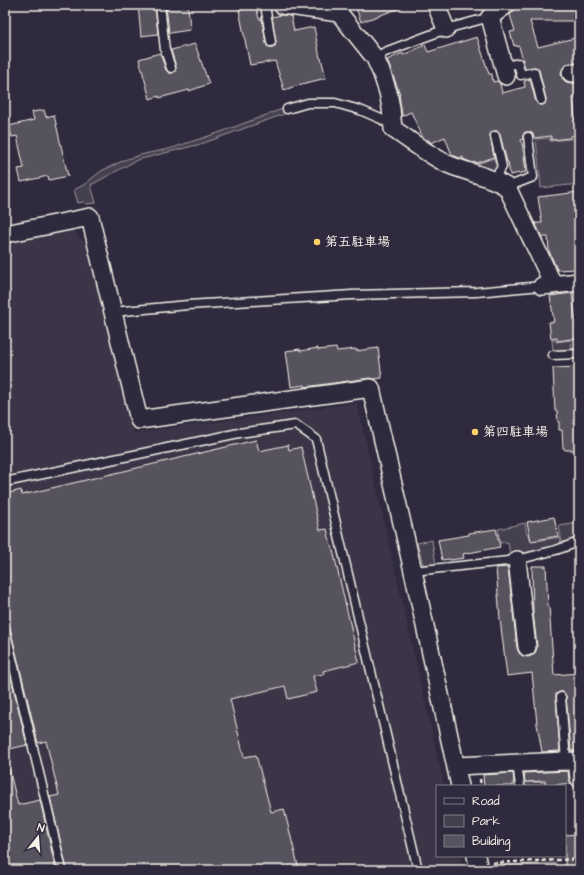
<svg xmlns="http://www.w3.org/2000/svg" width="584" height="875" viewBox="0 0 584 875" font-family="'Architects Daughter','Klee One',sans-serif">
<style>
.built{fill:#3b3647}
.green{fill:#454050;stroke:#9c989c}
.building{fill:#56525f;stroke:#f4f1e8}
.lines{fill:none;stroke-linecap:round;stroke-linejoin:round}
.lane-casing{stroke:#f4f1e8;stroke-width:11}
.street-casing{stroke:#f4f1e8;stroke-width:20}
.path{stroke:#f4f1e8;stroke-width:2.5;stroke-dasharray:4 3;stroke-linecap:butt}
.lane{stroke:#2f2a3d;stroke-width:8}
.street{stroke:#2f2a3d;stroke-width:17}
.poi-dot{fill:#ffd166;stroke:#2f2a3d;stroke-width:1.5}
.labels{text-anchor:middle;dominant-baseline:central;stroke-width:4;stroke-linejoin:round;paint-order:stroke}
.poi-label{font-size:13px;font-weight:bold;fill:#f4f1e8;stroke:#2f2a3d;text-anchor:start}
</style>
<rect width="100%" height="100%" fill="#2f2a3d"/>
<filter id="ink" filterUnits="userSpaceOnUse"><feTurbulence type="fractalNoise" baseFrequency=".025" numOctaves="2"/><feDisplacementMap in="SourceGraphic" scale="8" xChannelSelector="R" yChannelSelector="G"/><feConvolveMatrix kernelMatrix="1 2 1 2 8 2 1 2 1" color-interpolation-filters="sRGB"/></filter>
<g filter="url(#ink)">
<!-- built -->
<path class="built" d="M72,229l19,21 43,183 223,-30 87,383h-7v70h23l3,14h-458v-627z"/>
<!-- green -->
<g class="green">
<path d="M285,108l2,5 -86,31 -64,16 -46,25 5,18 -10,1 -2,-2 -6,1 -4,-13 11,-6 16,-13 26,-12 17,-5 25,-5 49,-16z"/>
<path d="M549,138l1,3 29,-3v46l-38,4 -5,-49z"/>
<path d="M494,158l3,10c-5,5 -11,5 -17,3l-3,-7z"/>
<path d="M552,340h3l1,2 15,-2 1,9 -19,2z"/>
<path d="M525,523l2,11h2l2,8 29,-5 1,7 -15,5 -36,7 -2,-14 -8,1 -2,-14z"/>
<path d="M579,523v15l-17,6 -3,-18z"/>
<path d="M432,540l4,25 -9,1 -4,-2 -6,-21z"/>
<path d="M544,782l1,4h-20l-1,-3z"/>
<path d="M556,863v7h-66v-4z"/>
</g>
<!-- building -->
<g class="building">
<path d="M138,5h17l3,29 -17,2z"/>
<path d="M166,5h22l2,25 -21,3z"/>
<path d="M355,5h48v2l-42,15z"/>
<path d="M516,5h63v16h-49l8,26 41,-10v26h-8l-5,1 -3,4 -2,5 1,5 4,4 5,1h8v14l-6,1 4,37 -7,1v2l-19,2v-4l-17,2 -1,-4 -3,-2h-5l-2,3v4l-2,1 2,8 3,24 -16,3 -2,-13h-1l-7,-27 -3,-4h-3l-2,1 -2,3 4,22 -17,6 -1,-1 -3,1 -10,-4v-2l-3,1 -8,-3 -7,-18 -14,6 -2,-3h-2l-4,-2 -12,-26 -9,4 -3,-22h1l-13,-34 15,-7 1,2 22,-10 3,7 49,-15 12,37h3l1,8 5,-1 2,3 2,9 23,-6 -1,-6 6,-2 6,23 3,3h4l2,-1 1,-5 -7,-29 -1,-2 -3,-1 -10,1 -6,-22 -2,1 -1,-2 -2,1 -4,-14 5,-1 -5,-16 5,-6z"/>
<path d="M256,6l3,13h3l4,24 1,3 2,1h3l3,-1 1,-4 -4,-25 9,-2 10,1 3,15 20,-4 6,31h1l5,20 -24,6 -18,6 -9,-29 -25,4 -11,-55z"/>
<path d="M195,44l14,40 -20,7v-1l-30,8v-2l-9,3 -11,-40 21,-6 6,17 4,3h2l3,-2 1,-4 -5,-17z"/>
<path d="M44,110l2,7 8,-2 14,61 -19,4 -1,-4 -27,6 -3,-13 6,-1 -7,-32 -5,1 -3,-11 25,-6 -2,-8z"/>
<path d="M579,192v75h-2v2l-20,1 -8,-19 -1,-14h-6l-7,-14h7l-4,-26z"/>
<path d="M572,293l6,45 -21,3v-3l-6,1 -2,-17h5l-4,-26z"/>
<path d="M318,348v2l18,-2 1,3 19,-2v2l22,-3 4,30 -7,1 -5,-1 -65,9v-2l-14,2 -5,-36 14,-2v2z"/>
<path d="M579,367v83h-14l-1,-2h-1l-1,-18h-3v-8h-1l-1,-11h-2l-2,-43z"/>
<path d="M256,440l3,11 29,-6 1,5 12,-3 19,83 7,-1 4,17h1l27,116 -36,9 1,3 -11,2 4,16 -29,7 -3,-13 -55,13 14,58 12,-2 15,57 13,-3 15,61h-232l-17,-73 9,-2 -13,-54 -8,2 -28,-115 -1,-3 -4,-1v-130l16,-4 1,5z"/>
<path d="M554,517l4,19 -27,5 -4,-19z"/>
<path d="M496,529l4,18 -37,7 1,4 -14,2v-1l-8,1 -4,-20 31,-5v-2z"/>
<path d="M532,566h14l2,40h1l5,69 25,-2v78h-8l-5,-54 -1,-3 -2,-2h-3l-4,2v3l4,54 -18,1 -5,-28 -5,-51 -25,3 -7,-57 -4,-51 12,-1 9,81 2,5 4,3 5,1 5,-2 3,-4 1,-5 -4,-34z"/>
<path d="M5,653l22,92 -22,5z"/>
<path d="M9,769l9,36 22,-5 16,70h-51v-100z"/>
<path d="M568,771l1,8 2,4 -25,3 -1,-5 -20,1 -1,-9z"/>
<path d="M513,773l1,9h-1v4h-29l-1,-11z"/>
<path d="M579,834v36h-14v-35z"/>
</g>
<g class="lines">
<!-- lane casing -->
<g class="lane-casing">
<g id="lane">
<path d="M160,5l5,45 6,18"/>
<path d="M265,5l6,37"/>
<path d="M375,58l10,-6 61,-23 44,-12"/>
<path d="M504,67l14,-4 3,12 13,-3 7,28"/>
<path d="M287,109l21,-6h27l25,7 21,9 11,7"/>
<path d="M494,179l8,-12 -7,-31"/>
<path d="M507,187l26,-10 -5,-40"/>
<path d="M113,312l75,-7 164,-10 124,-3 66,-6"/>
<path d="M553,355l26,-1"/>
<path d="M5,482l234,-49 57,-8 20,14 102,431"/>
<path d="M413,571l104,-11 39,-10 23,-8"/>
<path d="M5,629l57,241"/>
<path d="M561,697l5,64"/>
<path d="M517,763l3,23"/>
</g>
</g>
<!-- street casing -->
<g class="street-casing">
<g id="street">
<path d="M282,5l57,8 36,45 7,16 6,18 3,16 2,21c17,11 38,28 57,36 19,8 40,11 57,22l46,97"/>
<path d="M436,5l10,24"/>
<path d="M571,73h8"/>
<path d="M506,76l-16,-59 16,-12"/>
<path d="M5,234l85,-17 49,203 232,-32 42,183 47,215"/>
<path d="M542,286l37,-4"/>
<path d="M517,560l10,87"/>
<path d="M577,761l2,17"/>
<path d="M456,766l110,-5 13,1"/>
<path d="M476,856l3,14"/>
</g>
</g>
<!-- path -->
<g class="path">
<path d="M480,779l1,7"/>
<path d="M493,863l86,-4"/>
</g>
<!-- lane -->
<use href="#lane" class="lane"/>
<!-- street -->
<use href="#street" class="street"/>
</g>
</g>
<!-- markers -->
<g class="poi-dot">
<circle cx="317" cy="242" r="4"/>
<circle cx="475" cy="432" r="4"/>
</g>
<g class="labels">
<!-- poi labels -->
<g class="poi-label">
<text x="325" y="242">第五駐車場</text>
<text x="483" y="432">第四駐車場</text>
</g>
</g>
<!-- margin -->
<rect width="584" height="875" fill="none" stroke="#2f2a3d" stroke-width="20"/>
<rect x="10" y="10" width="564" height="855" fill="none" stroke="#f4f1e8" stroke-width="1.5" filter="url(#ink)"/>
<!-- legend -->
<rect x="436" y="785" width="130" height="72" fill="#2f2a3d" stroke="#7e7a81"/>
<rect x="444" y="798" width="20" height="6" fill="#2f2a3d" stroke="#7e7a81"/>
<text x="472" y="805" font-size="12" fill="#f4f1e8">Road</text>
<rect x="444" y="815" width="20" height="12" fill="#454050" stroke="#7e7a81"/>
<text x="472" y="825" font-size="12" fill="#f4f1e8">Park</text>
<rect x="444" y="835" width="20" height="12" fill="#56525f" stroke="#7e7a81"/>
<text x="472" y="845" font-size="12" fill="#f4f1e8">Building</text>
<!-- north arrow -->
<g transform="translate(38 837) rotate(17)" stroke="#2f2a3d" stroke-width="3" paint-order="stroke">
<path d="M0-3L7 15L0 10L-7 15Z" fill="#f4f1e8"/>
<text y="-6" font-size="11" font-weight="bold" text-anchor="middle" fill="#f4f1e8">N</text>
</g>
</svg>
